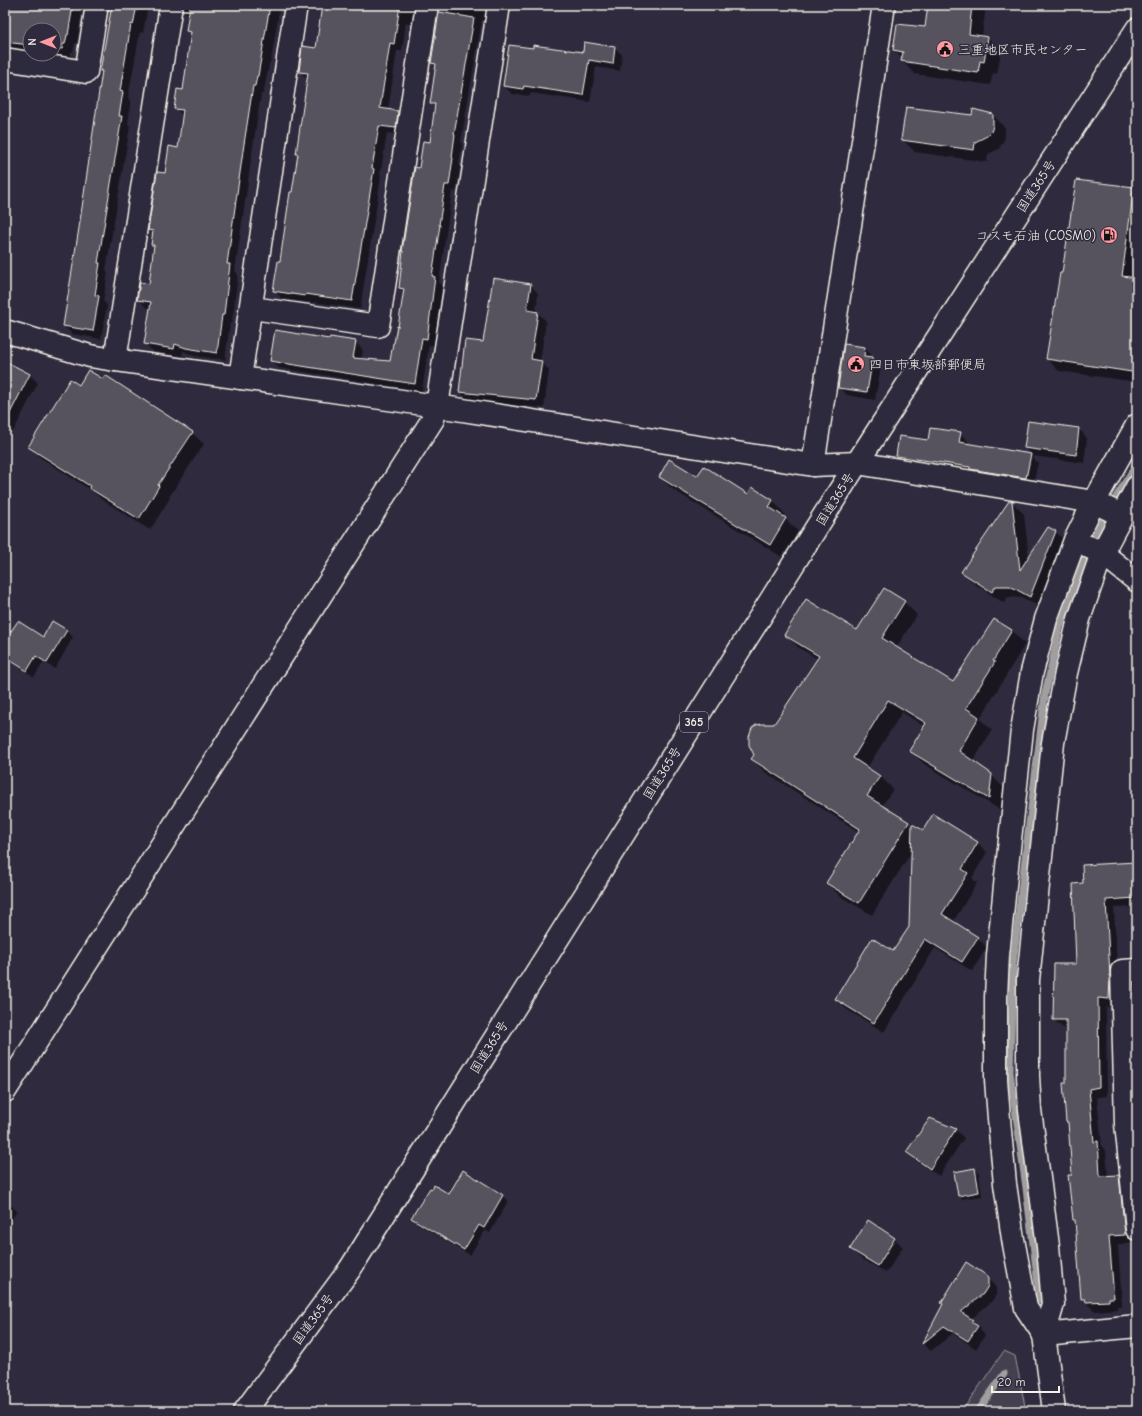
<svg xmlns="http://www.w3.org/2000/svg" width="1142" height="1416" viewBox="0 0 1142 1416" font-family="'Comic Neue','Klee One',sans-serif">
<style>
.green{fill:#454050;stroke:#9c989c}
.shadow{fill:#0007;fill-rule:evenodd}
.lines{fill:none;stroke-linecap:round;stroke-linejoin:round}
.stream{stroke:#a19ea0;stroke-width:7}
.building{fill:#56525f;stroke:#f4f1e8}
.street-casing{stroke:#f4f1e8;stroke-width:25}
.secondary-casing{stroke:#f4f1e8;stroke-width:25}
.highway-casing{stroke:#f4f1e8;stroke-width:25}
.street{stroke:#2f2a3d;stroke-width:22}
.secondary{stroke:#2f2a3d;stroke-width:22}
.highway{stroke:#2f2a3d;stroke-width:22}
.labels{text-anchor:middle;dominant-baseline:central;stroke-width:3;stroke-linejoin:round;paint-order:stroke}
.shield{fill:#2f2a3d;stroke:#b9b5b5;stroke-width:1}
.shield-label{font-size:12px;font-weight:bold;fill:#f4f1e8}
.poi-label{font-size:13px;fill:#f4f1e8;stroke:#2f2a3d;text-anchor:start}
.street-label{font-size:13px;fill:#f4f1e8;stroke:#2f2a3d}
</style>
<rect width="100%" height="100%" fill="#2f2a3d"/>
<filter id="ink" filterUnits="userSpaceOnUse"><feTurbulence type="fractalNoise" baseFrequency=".025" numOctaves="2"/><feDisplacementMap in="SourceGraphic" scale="8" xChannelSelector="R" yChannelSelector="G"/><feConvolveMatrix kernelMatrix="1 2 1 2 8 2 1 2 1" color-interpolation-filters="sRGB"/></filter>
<g filter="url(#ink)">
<!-- green -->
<path class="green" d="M1004,1351l11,5 11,55h-64z"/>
<!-- shadow -->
<g class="shadow">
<path d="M5,5h73l4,4 -5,34h-2l-2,9h-2l-1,8 -29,-6h13v-24h-24v22l-25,-3z"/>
<path d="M112,5h36l-5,28 -3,-1 -12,66 3,3 -3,23 2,2 -24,144 2,2 -5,29 4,4 -6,34 -29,-5 -8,-8 16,-98 22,-156v-1z"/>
<path d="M184,5h96l-9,56h-1l-7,33h-2l-9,59 -17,118 3,3 -6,49h-2l-5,37 -30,-4 -12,-5 -1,5 -28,-4 -9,-8 6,-36h-4l-9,-9 11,-14 6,-38 -2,-2 1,-10 -5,-5 17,-56 13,-25 5,-32 -9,-9 9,-17 7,-56 -4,-4 3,-15 -6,-5z"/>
<path d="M323,5h96l1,21 -14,-3 -4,28h-5l-9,59 10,2 8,8 -3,15 -16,-2 -7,43 1,1 -21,132 -47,-7v1l-31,-4 -7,-8 24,-135 -2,-2 11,-74 -8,-9 17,-22z"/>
<path d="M440,5h47l-2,15h-3l-21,121 1,2 -3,22 1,1 -4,26 -4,-1 -13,92 3,2 -8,61 -5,-1 -7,46 -143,-23 -8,-7 59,-21 25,2 8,8 -2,10 29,2 9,-34 5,-36 -4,-4 20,-119 11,-26 5,-35 -5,-5 6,-35 -5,-5z"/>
<path d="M929,5h57l-4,32 6,1 13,13 -4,23 -4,-1 -3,12 -75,-11 -13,-13v-2l-8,-9 32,-22z"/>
<path d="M615,48l7,7 -2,16 -24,-4 -6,35 -59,-9 -1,3 -18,-2 -8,-8 79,-32z"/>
<path d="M993,115l12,13v10l-6,11 -11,5 -1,8 -72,-10 -12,-12 70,-24z"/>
<path d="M1134,188l3,4v69l-2,18h2v103l-78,-11 -12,-12 16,-85z"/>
<path d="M530,285l8,8 -2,19 2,1 8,8 -6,41 9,8 -5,38 -76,-8 -8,-8 24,-49z"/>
<path d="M845,345l20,3 16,18 -6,34 -28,-5 -8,-8z"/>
<path d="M5,362l25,13 8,8 -25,49 -8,-4z"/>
<path d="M105,377l87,56 12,11 -35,53 1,1 -20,32 -49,-31 -9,-8 -51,-33 -12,-11 50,-61 24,-6z"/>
<path d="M1079,429l8,9 -3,25 -51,-7 -8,-8z"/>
<path d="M960,433l8,8v3l65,12 -3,-1 8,8 -5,22 -128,-22 -8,-8 32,-13zM1028,460h2l-4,23h-2z"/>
<path d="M660,477l38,1 51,17 3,-6 21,12 12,13 -2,3 15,14 -16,26 -110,-68z"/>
<path d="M1012,502l12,12 5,45 27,-27 12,12 -26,64 -19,-10 -15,-1 -4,6 -29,-19 -12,-12z"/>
<path d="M904,602l13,13 -21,33 58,35 40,-63 18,11 13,13 -45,75 12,11 -19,32 18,13 13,13 -2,23 -78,-47 -13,-13 14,-24 -23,-15 -35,56 13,8 13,13 -11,17 26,17 5,4 10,5 10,-17 45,28 9,9 -15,26 5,5 -24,39 24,16 10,9 -15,24 -37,-23 -51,84 -38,-23 -10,-10 58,-47 16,-25 2,-76 -40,64 -32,-19 -13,-13 32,-51 -94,-60 -13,-13 66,-100 -19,-11 -13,-13 71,-3z"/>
<path d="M66,630l7,7 -18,32 -11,-7 -10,15 -21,-14 -7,-7 37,-17z"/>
<path d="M1137,863v44l-23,1 4,78 -1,21h-11l1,89 -10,1 5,50 4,4 2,26 10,-1 9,8 7,59 -16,2 4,61h-5v3l-22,2 -13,-12 -5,-76 -3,-3 -1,-44 -4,-52 -2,-2 -3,-38h3v-56h-4l-9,-8 23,-55 7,-81z"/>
<path d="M930,1119l26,11 8,8 -25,38 -24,-16 -8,-8z"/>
<path d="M975,1169l4,4 3,23 -20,3 -3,-4z"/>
<path d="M432,1191l17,4 53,1 6,5 -18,32 -5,-3 -15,25 -52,-31 -6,-6z"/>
<path d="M5,1201l12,10 -10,16 -2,-1z"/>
<path d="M894,1238l9,9 -17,26 -27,-16 -8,-9z"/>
<path d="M985,1276l9,9 2,3v7l-5,7 -20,17 10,9 -1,2 5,5 -9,14 -23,-16 -22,18 -8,-7 21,-39z"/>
</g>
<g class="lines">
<!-- stream -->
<g class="stream">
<path d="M1040,1300l-14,-112 -16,-116 3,-109 15,-130 17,-139 15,-67 27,-75 6,-12 12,-25 32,-52"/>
<path d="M978,1411l26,-37"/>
</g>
</g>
<!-- building -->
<g class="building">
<path d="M5,5h68l-5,30h-1l-2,9h-2l-1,5 -8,-1v-18h-24v15l-25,-3z"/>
<path d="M112,5h25l-4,20 -2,-1 -11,67 3,1 -4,24h3l-24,147h2l-5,32 4,1 -6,35 -30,-5 16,-98 23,-157h-2z"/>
<path d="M190,5h80l-12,71h-1l-2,10h-2l-9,58 -17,120h3l-6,51h-2l-5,38 -31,-5 -11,-4 -1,5 -30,-5 7,-42 -14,-2 3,-18 9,2 5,-39h-3l2,-14 -5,-1 9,-58 8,1 4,-27 9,2 5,-38 -9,-1 3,-20 6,1 8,-58 -5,-1z"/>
<path d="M322,5h78l-6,39 -4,-1 -10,65 18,3 -2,17 -17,-2 -7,42 2,1 -22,132 -46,-7 -1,2 -32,-5 5,-30h2l10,-69h2l6,-38h-2l12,-81 -9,-1 3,-26 14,2z"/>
<path d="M928,5h44l-3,29 19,3 -4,25 -4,-1 -2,12 -77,-12 2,-9 -10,-2 4,-26 28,3z"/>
<path d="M439,12l35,6 -20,116h1l-3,23 1,1 -4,27h-4l-6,40h1l-8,51 3,1 -8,62 -5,-1 -7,46 -145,-23 5,-31 54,9 1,-2 26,4 -3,17 37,3 3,-18h1l3,-17 1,1 6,-38 -5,-1 4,-37h-1l13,-84 4,1 4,-27 7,1 5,-38h-5l6,-40 -5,-1z"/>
<path d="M584,42l31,5 -2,17 -24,-4 -6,35 -59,-9 -1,3 -20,-3 6,-41 24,3v-3l50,7z"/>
<path d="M906,107l66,8 1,-6 20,5v12l-2,6 -4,4 -12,6 -1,8 -73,-10z"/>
<path d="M1076,180l58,7 -12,89 15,2v56l-5,38 -86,-13 14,-86h2z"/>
<path d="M493,278l38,6 -4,26 11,2 -7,47 11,2 -6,39 -77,-8 6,-52 18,2z"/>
<path d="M844,344l21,3 -1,9 9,1 -6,35 -29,-4z"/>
<path d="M5,361l25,13 -25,49z"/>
<path d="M88,370l15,9 2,-4 88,57 -35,53 1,1 -20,33 -50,-31 1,-2 -62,-39 42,-68 9,6z"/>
<path d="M1028,421l51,7 -3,27 -52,-7z"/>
<path d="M930,428l31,4 -2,10 72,12 -5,24 -56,-9v-2l-74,-11 3,-20 29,4z"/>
<path d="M669,459l28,17 7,-10 44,28 4,-7 21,13 -4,7 17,11 -16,27 -111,-68z"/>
<path d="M1009,501h3l8,69 28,-43 8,4 -26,66 -20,-11h-14l-4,6 -31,-20z"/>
<path d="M884,588l21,13 -23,37 71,44 41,-63 18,11 -19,31 2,1 -29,46 13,9 -20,34 33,23 -3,25 -80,-48 17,-28 -38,-23 -35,58 27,18 -13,20 42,26 -50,81 -33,-20 34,-54 -109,-70 3,-4 -5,-10v-8l3,-9 4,-3 6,-1h12l45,-68 -35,-21 22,-36 51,31z"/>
<path d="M18,621l25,16 9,-16 15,9 -20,33 -11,-7 -9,15 -22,-14v-17z"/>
<path d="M933,814l45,28 -16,27 6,4 -26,41 36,23 -16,25 -37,-23 -51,84 -39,-24 37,-61 21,13 16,-24 3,-103 11,6z"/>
<path d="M1137,862v36l-31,2 4,77 -1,22 -11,-1 1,89 -10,2 5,53 4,-1 2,35 19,-1 6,60 -16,1 5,62h-5v3l-23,1 -1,-3h-4l-6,-79h-2l-5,-45h4l-4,-53h-2l-3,-39h3v-63h-13l1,-56h22l-3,-80 10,-1 -1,-18z"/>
<path d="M930,1118l26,11 -26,40 -24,-17z"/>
<path d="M975,1168l4,24 -21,4 -4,-24z"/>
<path d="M463,1170l40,25 -19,33 -5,-3 -15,25 -53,-32 19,-30 2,1 2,-4 15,9z"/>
<path d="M868,1220l27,18 -17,28 -28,-17z"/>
<path d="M966,1262l20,13 2,4v7l-5,8 -22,18 12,8 -2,2 7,4 -10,15 -24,-15 -22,18 21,-40 -2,-1z"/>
</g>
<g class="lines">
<!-- street casing -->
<g class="street-casing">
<g id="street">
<path d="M5,59l81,13 11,-67"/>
<path d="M252,308l126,18 49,-321"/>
<path d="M5,331l85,25 25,4 322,46 376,59 44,-2 237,39 27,13"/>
<path d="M115,360l56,-355"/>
<path d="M240,378l56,-373"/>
<path d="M813,465l71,-460"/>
<path d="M1089,547l13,6 35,28"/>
<path d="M1137,970l-15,1 4,153 11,105"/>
<path d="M5,1091l428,-672 4,-13 62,-401"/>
<path d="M1044,1335l-18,-27 -13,-69 -8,-55 -5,-53 -4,-51v-83l2,-42 8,-79 16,-146 10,-58 14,-53 29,-79 19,-38 43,-77"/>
<path d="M1044,1335l9,-31 -5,-58 -18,-136 -2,-34v-96l25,-237 13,-70 13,-54 23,-66 35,-66"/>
<path d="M1044,1335l93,-9"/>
</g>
</g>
<!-- secondary casing -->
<g class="secondary-casing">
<path id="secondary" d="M1044,1335l10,76"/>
</g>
<!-- highway casing -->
<g class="highway-casing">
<path id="highway" d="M245,1411l105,-142 507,-806 280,-434"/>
</g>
<!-- street -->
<use href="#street" class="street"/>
<!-- secondary -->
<use href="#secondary" class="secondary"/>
<!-- highway -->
<use href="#highway" class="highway"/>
</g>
</g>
<!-- icons -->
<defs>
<g id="civic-disc" transform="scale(0.9)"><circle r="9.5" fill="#ff9aa2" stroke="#2f2a3d"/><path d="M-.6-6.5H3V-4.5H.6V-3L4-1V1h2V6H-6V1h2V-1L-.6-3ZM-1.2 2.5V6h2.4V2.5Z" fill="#111"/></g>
<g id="fuel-disc" transform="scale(0.9)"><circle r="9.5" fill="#ff9aa2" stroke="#2f2a3d"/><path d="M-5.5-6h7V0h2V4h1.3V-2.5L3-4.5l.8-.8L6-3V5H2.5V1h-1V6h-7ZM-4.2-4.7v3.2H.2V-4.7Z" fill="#111"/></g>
</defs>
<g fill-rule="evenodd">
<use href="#civic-disc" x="945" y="49"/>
<use href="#fuel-disc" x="1109" y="235"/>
<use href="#civic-disc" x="856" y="364"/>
</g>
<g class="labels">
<!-- shield labels -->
<rect class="shield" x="680" y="712" width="28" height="20" rx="3"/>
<g class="shield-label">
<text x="694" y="722">365</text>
</g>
<!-- poi labels -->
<g class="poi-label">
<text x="958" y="49">三重地区市民センター</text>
<text x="1096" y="235" text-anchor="end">コスモ石油 (COSMO)</text>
<text x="869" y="364">四日市東坂部郵便局</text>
</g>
<!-- street labels -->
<g class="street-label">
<text transform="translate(1036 186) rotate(-57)">国道365号</text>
<text transform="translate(835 499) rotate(-58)">国道365号</text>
<text transform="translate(662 773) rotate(-58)">国道365号</text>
<text transform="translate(489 1047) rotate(-58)">国道365号</text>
<text transform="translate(313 1319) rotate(-54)">国道365号</text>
</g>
</g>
<!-- margin -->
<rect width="1142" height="1416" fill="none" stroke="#2f2a3d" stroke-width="20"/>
<rect x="10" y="10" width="1122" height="1396" fill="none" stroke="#f4f1e8" stroke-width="1.5" filter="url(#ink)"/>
<!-- north arrow -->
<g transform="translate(42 42) rotate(270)"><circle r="19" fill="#2f2a3d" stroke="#7e7a81"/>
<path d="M0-3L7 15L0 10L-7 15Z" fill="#ff9aa2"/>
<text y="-6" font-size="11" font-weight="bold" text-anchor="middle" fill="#f4f1e8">N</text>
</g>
<!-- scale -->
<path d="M992 1386v6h67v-6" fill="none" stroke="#f4f1e8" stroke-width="2"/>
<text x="998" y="1386" font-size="12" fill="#f4f1e8" stroke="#2f2a3d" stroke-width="3" paint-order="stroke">20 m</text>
</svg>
